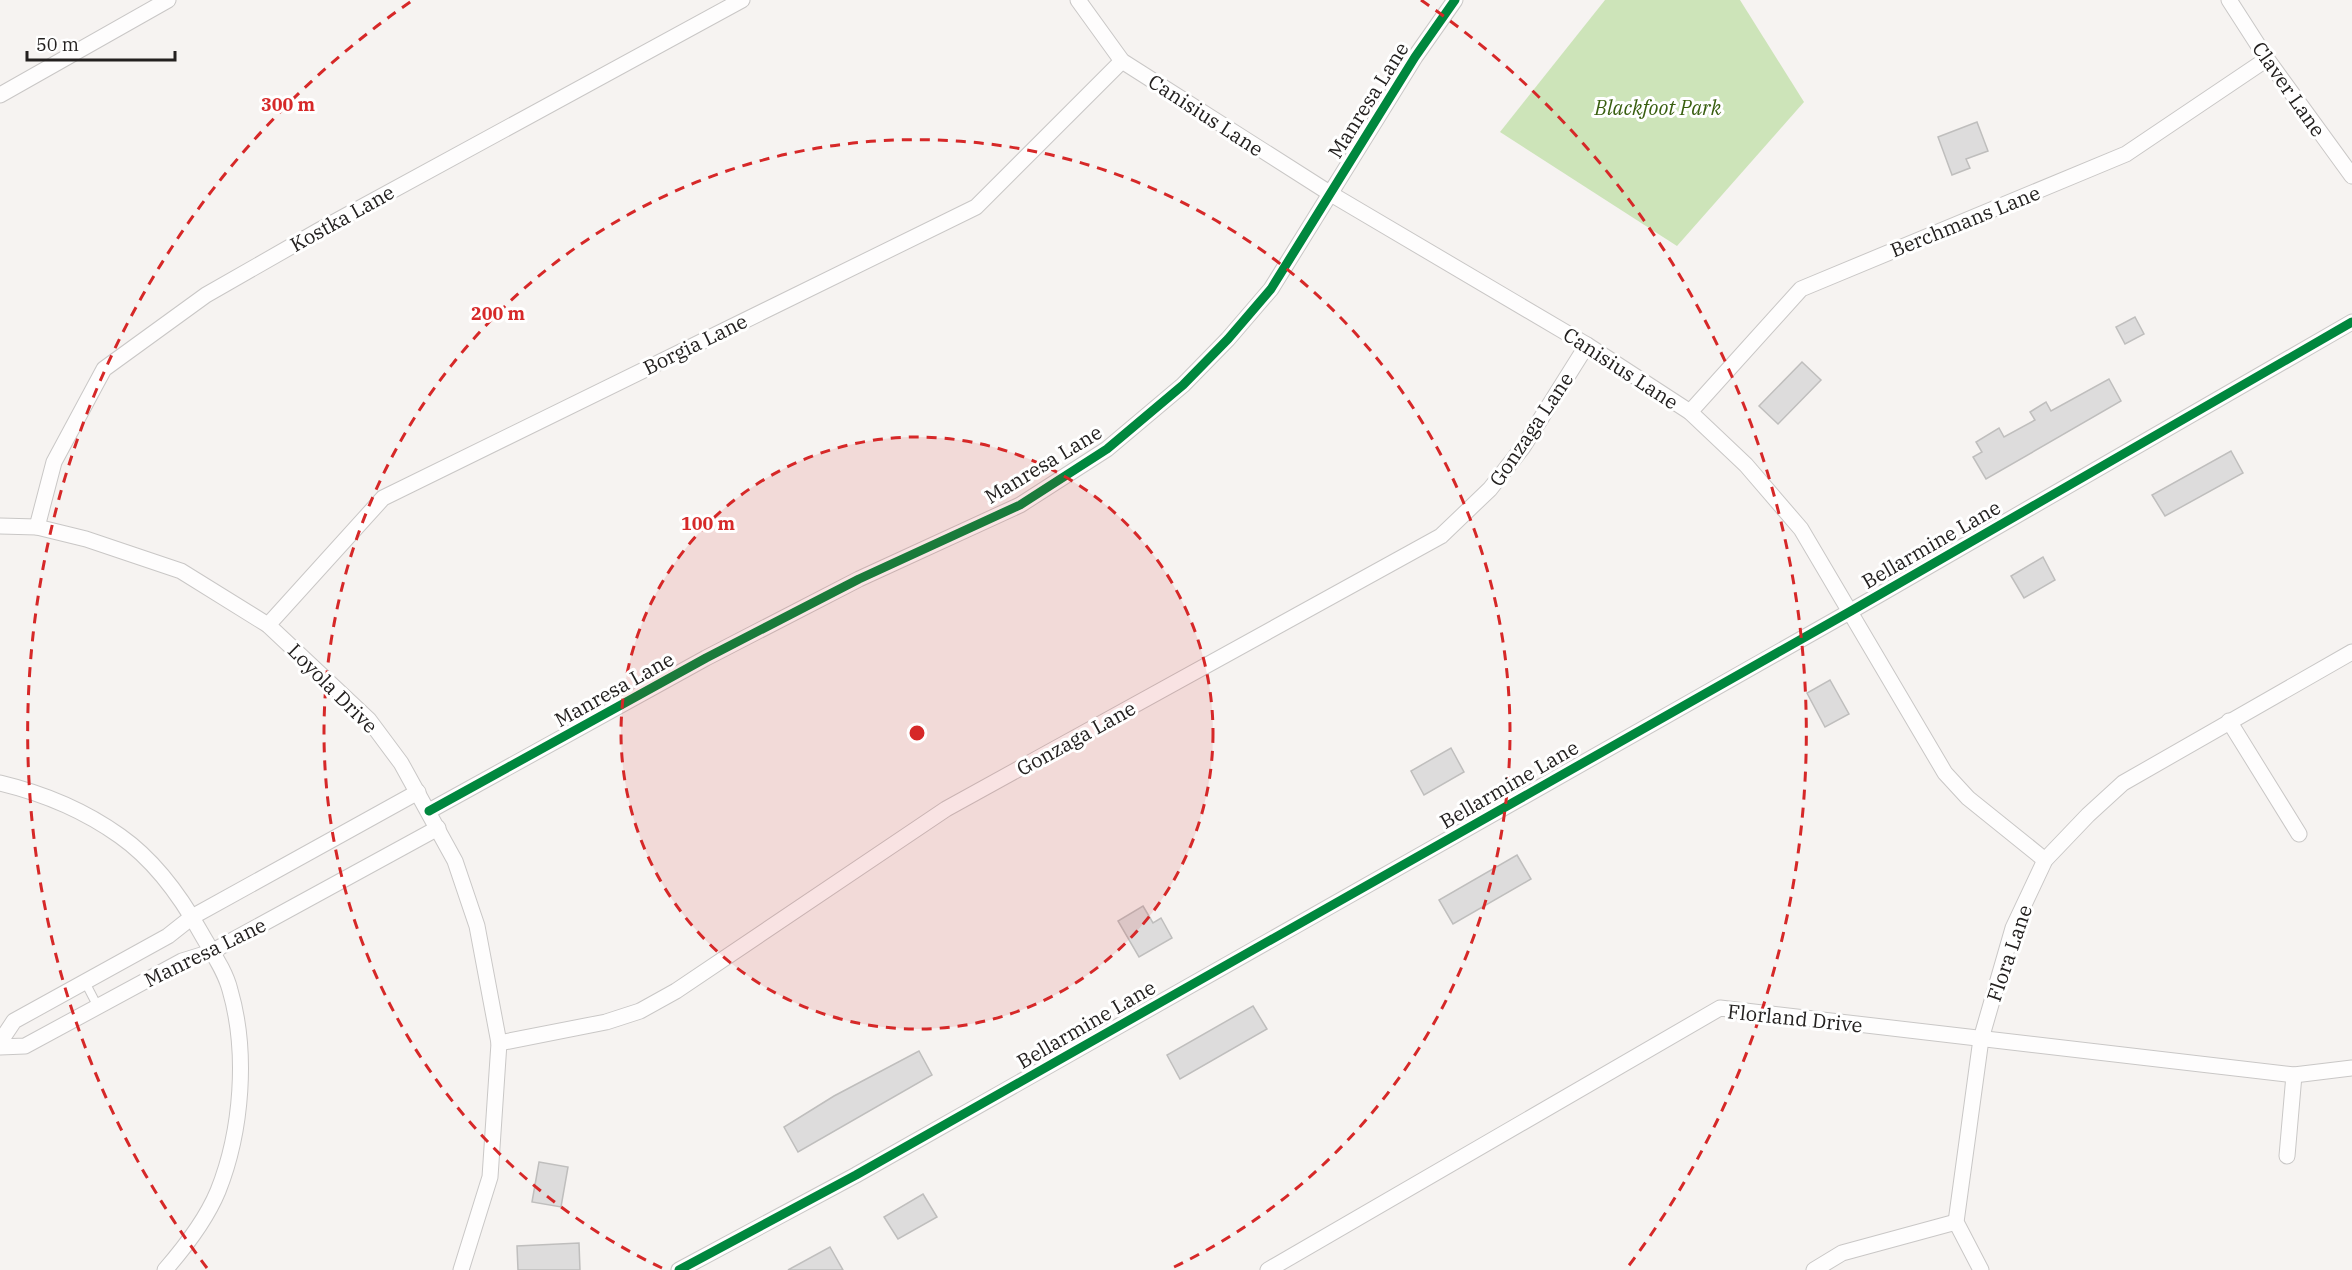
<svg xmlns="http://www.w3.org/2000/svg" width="2352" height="1270" viewBox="0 0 2352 1270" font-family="'IBM Plex Serif',serif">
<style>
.green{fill:#cde4b9}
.building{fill:#dddcdc;stroke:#bfbebd;stroke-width:1.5}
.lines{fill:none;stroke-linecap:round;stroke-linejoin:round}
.service-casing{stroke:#c9c7c6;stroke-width:10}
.minor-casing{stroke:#c9c7c6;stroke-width:17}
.service{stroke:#fefdfd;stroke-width:8}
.minor{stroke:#fefdfd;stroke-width:15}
.cycleway-casing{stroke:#fff;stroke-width:13}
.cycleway{stroke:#00873e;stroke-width:9}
.ring{fill:none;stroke:#d62828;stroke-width:3;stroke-dasharray:10 8}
.labels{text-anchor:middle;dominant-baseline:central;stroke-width:6;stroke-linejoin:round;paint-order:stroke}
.street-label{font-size:20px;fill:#23201f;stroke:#fff}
.park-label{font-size:20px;font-style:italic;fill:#385e0f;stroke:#fff}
.centre{fill:#d62828;stroke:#fff;stroke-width:3}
.ring-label{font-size:18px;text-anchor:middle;font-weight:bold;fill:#d62828;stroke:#fff;stroke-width:6;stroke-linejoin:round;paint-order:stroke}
</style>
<rect width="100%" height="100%" fill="#f6f3f1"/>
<!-- green -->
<path class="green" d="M1605,0h135l64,102 -127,144 -177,-114z"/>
<!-- building -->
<g class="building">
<path d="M1977,122l11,29 -22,8 4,9 -18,7 -14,-38z"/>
<path d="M2135,317l9,17 -19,10 -9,-17z"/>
<path d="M1802,362l19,18 -43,44 -19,-18z"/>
<path d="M2109,379l12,22 -135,78 -13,-22 9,-5 -6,-10 23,-14 5,9 31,-17 -5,-8 16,-10 5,9z"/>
<path d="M2231,451l12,22 -78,43 -13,-21z"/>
<path d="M2043,557l12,23 -31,18 -13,-22z"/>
<path d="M1830,680l19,34 -24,13 -18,-34z"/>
<path d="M1451,748l13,24 -40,23 -13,-24z"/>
<path d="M1517,855l14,24 -78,45 -14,-24z"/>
<path d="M1143,906l10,17 8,-5 11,20 -33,19 -21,-36z"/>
<path d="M1253,1006l14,23 -87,50 -13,-24z"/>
<path d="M919,1051l13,24 -134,77 -14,-25 50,-31z"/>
<path d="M539,1162l29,5 -7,40 -29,-5z"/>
<path d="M923,1194l14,23 -39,22 -14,-22z"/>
<path d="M579,1243l1,27h-62l-1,-24z"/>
<path d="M830,1247l13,23h-55z"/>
</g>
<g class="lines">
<!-- service casing -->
<g class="service-casing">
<path id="service" d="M85,982l13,25"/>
</g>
<!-- minor casing -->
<g class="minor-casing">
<g id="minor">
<path d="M1078,0l44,61 209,133 256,151 103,67 56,53 55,64 144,244 23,25 77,62"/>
<path d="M2229,0l38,59 85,117"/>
<path d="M0,95l168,-95"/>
<path d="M1690,412l111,-123 325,-135 141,-95"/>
<path d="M0,526l37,1 49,12 95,32 87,54 101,95 32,43 54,98 22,65 22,117 -9,134 -29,93"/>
<path d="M37,527l17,-65 50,-93 102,-74 112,-64 424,-231"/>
<path d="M268,625l115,-127 593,-291 146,-146"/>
<path d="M2229,721l70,113"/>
<path d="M0,783c42,10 85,28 120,53 34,24 61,61 81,97 10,18 24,37 29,57 18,62 12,141 -12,201 -12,29 -33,56 -53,79"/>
<path d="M429,811l277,-153 153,-79 161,-74 87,-56 76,-64 45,-46 43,-50 144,-232 40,-57"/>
<path d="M0,1042l14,-21 154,-85 24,-19 226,-125"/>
<path d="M499,1043l107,-21 34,-11 36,-20 270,-182 495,-273 49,-47 33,-42 64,-102"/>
<path d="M0,1047l25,-1 157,-85 29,-9 227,-124"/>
<path d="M2287,1156l7,-81"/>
<path d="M679,1270l177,-95 995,-564 501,-289"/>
<path d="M1268,1270l452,-262 574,67 58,-7"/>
<path d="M1814,1270l28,-17 114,-31"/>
<path d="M1981,1270l-25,-48 25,-183 32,-111 32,-68 43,-45 35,-32 229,-131"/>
</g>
</g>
<!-- service -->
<use href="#service" class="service"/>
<!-- minor -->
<use href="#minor" class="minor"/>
<!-- cycleway casing -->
<g class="cycleway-casing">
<g id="cycleway">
<path d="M429,811l277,-153 153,-79 161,-74 87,-56 76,-64 45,-46 43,-50 144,-232 40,-57"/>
<path d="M679,1270l177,-95 995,-564 501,-289"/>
</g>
</g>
<!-- cycleway -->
<use href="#cycleway" class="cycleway"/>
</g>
<!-- distance rings -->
<circle cx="917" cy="733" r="296" fill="#d62828" fill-opacity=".12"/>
<g class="ring">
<circle cx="917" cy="733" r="296"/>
<path d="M662 1268A593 593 0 1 1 1172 1268"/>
<path d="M207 1268A889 889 0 0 1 413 0M1421 0A889 889 0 0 1 1627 1268"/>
</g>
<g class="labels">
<!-- street labels -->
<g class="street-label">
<text transform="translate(2289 89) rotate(55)">Claver Lane</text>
<text transform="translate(1368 100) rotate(-58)">Manresa Lane</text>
<text transform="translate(1206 115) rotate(33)">Canisius Lane</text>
<text transform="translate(342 218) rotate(-29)">Kostka Lane</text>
<text transform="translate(1965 221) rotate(-22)">Berchmans Lane</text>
<text transform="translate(695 344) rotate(-26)">Borgia Lane</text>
<text transform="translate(1621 368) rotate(33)">Canisius Lane</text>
<text transform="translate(1531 429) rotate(-56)">Gonzaga Lane</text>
<text transform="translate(1043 464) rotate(-31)">Manresa Lane</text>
<text transform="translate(1931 544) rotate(-30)">Bellarmine Lane</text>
<text transform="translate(333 688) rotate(45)">Loyola Drive</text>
<text transform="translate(614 689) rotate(-29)">Manresa Lane</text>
<text transform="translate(1076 738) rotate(-29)">Gonzaga Lane</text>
<text transform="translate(1509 784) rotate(-30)">Bellarmine Lane</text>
<text transform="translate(205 952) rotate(-26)">Manresa Lane</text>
<text transform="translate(2009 953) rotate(-71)">Flora Lane</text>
<text transform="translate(1795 1018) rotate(6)">Florland Drive</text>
<text transform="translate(1086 1024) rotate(-30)">Bellarmine Lane</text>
</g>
<!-- park labels -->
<g class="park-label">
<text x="1658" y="107">Blackfoot Park</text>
</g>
</g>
<circle cx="917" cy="733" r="9" class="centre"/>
<g class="ring-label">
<text x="288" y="111">300 m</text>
<text x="498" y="320">200 m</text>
<text x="708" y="530">100 m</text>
</g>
<!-- scale -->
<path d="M27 51v9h148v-9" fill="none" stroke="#23201f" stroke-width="3"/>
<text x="36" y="51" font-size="18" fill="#23201f" stroke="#ffffff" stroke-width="4.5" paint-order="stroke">50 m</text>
</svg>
